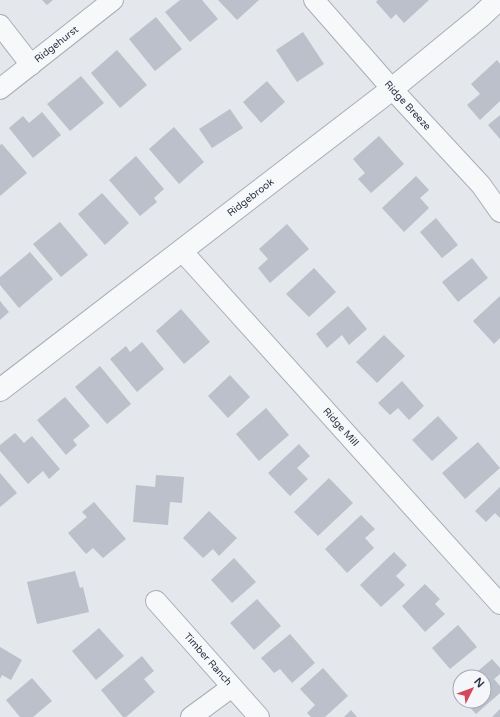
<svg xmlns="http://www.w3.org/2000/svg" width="500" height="717" viewBox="0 0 500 717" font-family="'Varela Round',sans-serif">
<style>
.building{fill:#bbc0ca}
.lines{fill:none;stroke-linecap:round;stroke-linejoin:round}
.minor-casing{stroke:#a9aeb7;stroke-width:22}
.tertiary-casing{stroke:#a9aeb7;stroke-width:24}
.minor{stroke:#f7f8fa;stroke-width:20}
.tertiary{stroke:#f7f8fa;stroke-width:22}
.labels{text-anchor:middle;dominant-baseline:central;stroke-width:3;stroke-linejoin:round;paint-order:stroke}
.street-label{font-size:10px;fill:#2b3445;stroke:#f4f6f9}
</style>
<rect width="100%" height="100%" fill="#e4e7ec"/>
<!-- building -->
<g class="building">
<path d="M42,0h11l-6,5z"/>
<path d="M180,0h22l16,19 -28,23 -25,-30z"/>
<path d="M218,0h41l-22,20z"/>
<path d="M378,0h51l-25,23 -8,-9 -5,5 -15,-17z"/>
<path d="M156,17l26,32 -27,22 -26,-32z"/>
<path d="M303,32l21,32 -27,18 -21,-32z"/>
<path d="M117,50l30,35 -27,23 -29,-35z"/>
<path d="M497,60l3,4v37l-20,19 -13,-15 13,-11 -9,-10z"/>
<path d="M81,76l23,27 -34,28 -23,-27z"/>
<path d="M267,81l18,21 -24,21 -18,-21z"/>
<path d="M230,109l13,19 -31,20 -13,-19z"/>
<path d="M42,112l19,23 -28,23 -24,-30 14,-12 6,7z"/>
<path d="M500,115v24l-12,-14z"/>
<path d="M174,127l30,35 -25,22 -30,-35z"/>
<path d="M379,136l25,28 -33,29 -13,-14 7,-6 -12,-14z"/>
<path d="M2,144l25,29 -27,23v-51z"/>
<path d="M136,156l28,33 -10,9 3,4 -17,14 -31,-36z"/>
<path d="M416,176l13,14 -9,8 9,10 -25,24 -22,-24z"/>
<path d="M102,193l27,30 -24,22 -27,-31z"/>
<path d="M436,218l22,27 -16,13 -22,-26z"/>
<path d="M60,222l28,33 -27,22 -28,-33z"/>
<path d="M287,224l22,25 -39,34 -12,-15 10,-9 -9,-10z"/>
<path d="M30,252l23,27 -34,29 -19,-23v-8z"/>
<path d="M472,258l16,20 -30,24 -16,-20z"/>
<path d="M314,268l22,24 -27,25 -23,-23z"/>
<path d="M500,296v42l-6,6 -21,-23z"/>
<path d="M0,301l9,11 -9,8z"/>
<path d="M348,306l19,23 -18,16 -7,-10 -15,13 -11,-14z"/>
<path d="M181,309l29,33 -26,22 -28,-33z"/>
<path d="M384,335l21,21 -28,27 -21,-21z"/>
<path d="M142,342l22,27 -27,23 -27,-33 16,-13 4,6z"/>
<path d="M100,366l31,38 -24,20 -32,-37z"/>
<path d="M230,375l20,22 -22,21 -20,-22z"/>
<path d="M402,381l22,25 -15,14 -11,-12 -8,7 -12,-12z"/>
<path d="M65,397l25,29 -17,14 4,5 -11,10 -29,-35z"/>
<path d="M266,408l23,27 -30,26 -23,-27z"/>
<path d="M438,416l20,22 -26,23 -20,-21z"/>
<path d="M15,433l9,10 8,-7 28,33 -11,10 -6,-8 -15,13 -28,-33v-6z"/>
<path d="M478,442l22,26 -35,31 -23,-26z"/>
<path d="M299,444l11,12 -13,12 11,11 -18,17 -22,-23z"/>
<path d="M0,473l17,20 -17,14z"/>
<path d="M156,475l28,2 -2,26 -12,-1 -2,23 -35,-3 3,-37 19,2z"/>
<path d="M329,478l24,25 -35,33 -24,-24z"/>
<path d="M500,487v31l-5,-5 -9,9 -11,-11z"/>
<path d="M94,502l32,37 -23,19 -10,-10 -7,6 -18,-21 19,-16 -5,-5z"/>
<path d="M209,511l28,27 -18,18 -6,-7 -10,9 -20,-20z"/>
<path d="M361,515l14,14 -10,9 9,10 -27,25 -22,-24z"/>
<path d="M394,552l13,13 -11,11 9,9 -24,22 -21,-22z"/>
<path d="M234,558l22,24 -24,21 -21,-23z"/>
<path d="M75,571l5,17 3,-1 6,25 -52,12 -10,-42z"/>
<path d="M425,584l15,15 -5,5 10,10 -20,18 -23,-26z"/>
<path d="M257,599l24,27 -27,24 -24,-27z"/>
<path d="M458,625l19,22 -27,22 -18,-21z"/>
<path d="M99,628l25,28 -28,24 -24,-29z"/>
<path d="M290,634l25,29 -23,20 -12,-14 -6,4 -13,-15z"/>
<path d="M0,647l22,13 -11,20 -9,-5 -2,4z"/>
<path d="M142,656l12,15 -10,8 11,13 -29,25h-3l-22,-27z"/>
<path d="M492,659l8,9v6l-6,5 6,7v7l-24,21 -12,-13h20v-24h-13z"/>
<path d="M323,668l25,28 -23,21h-14l-4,-4 8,-8 -15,-16z"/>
<path d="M32,678l20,23 -19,16h-13l-14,-17z"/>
<path d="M500,709v8h-8z"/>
<path d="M351,710l6,7h-13z"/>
</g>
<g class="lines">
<!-- minor casing -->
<g class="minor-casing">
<g id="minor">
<path id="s1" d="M314,0l78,89 89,96 19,27"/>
<path d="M0,25l31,40"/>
<path id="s2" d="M0,89l113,-89"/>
<path id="s3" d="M182,251l318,353"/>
<path id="s4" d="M156,601l103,116"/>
<path d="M191,717l41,-30"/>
</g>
</g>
<!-- tertiary casing -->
<g class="tertiary-casing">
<g id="tertiary">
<path id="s5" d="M0,390l392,-301 89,-73 17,-16"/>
</g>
</g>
<!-- minor -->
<use href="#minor" class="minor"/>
<!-- tertiary -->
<use href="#tertiary" class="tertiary"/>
</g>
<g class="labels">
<!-- street labels -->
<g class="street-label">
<text stroke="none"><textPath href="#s2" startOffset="72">Ridgehurst</textPath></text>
<text stroke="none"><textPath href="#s1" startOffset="141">Ridge Breeze</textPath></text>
<text stroke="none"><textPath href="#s5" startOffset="316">Ridgebrook</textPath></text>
<text stroke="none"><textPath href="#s3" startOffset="237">Ridge Mill</textPath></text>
<text stroke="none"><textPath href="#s4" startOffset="78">Timber Ranch</textPath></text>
</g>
</g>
<!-- north arrow -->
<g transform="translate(472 689) rotate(48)"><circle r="19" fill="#f4f6f9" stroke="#a4a8b1"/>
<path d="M0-3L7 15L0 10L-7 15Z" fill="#d1495b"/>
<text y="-6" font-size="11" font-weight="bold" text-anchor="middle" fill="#2b3445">N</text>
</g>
</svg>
